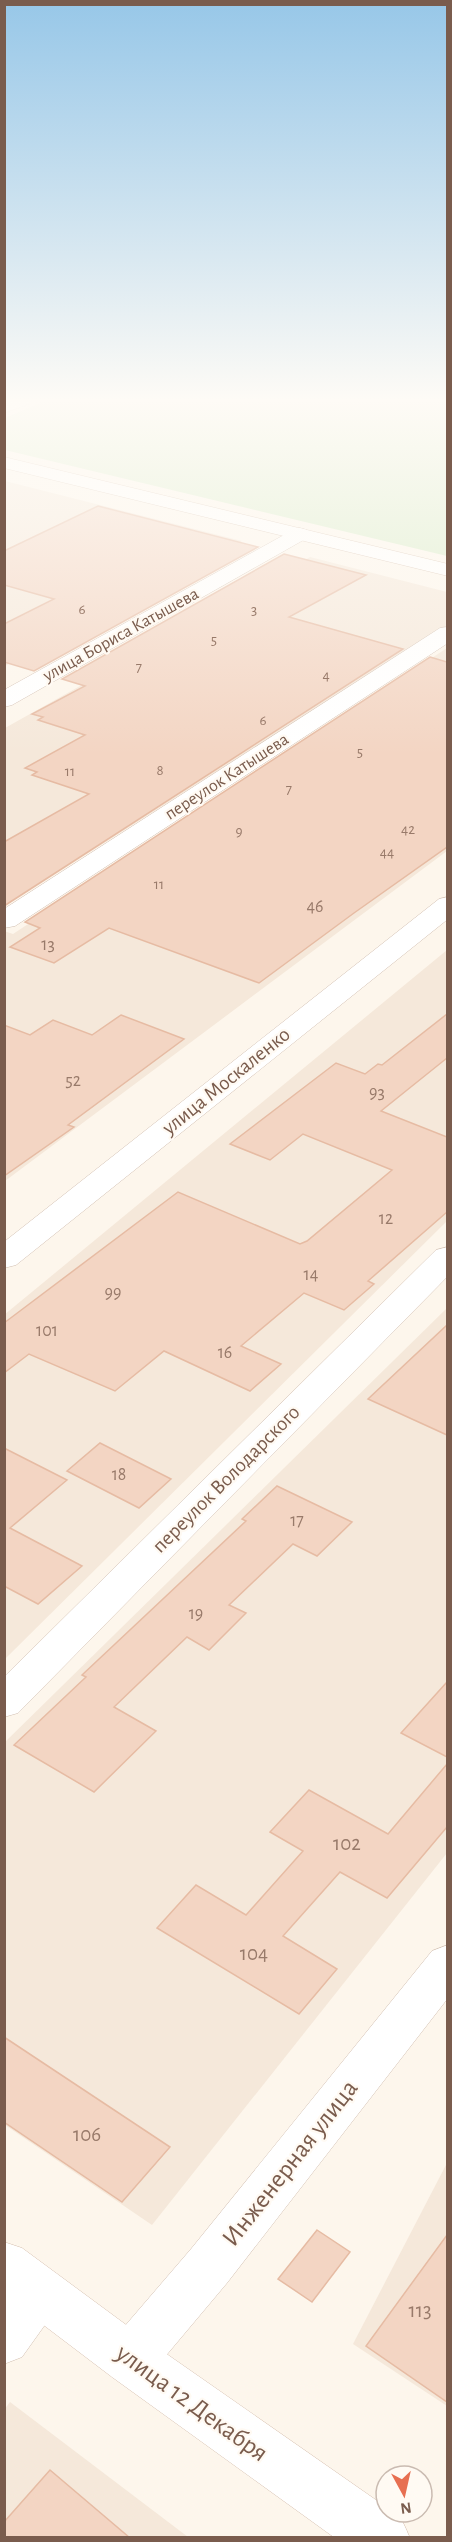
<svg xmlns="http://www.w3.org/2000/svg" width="452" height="2542" viewBox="0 0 452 2542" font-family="'Alegreya Sans',sans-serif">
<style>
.residential{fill:#f5e8da}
.green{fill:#d8ecc9}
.building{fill:#f3d5c3;stroke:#e6bba3;stroke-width:1.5}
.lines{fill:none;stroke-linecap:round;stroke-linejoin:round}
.street-casing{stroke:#d1beb0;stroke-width:1}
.secondary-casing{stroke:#d6c0b0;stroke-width:1}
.street{fill:#fff;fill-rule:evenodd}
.secondary{fill:#fff;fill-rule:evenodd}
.labels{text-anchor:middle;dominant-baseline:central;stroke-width:4.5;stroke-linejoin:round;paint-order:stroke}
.far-number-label{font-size:15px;fill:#987a6a}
.far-street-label{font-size:18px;fill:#7a5c4d;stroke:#fffaf3}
.number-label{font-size:18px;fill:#987a6a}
.street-label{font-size:21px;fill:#7a5c4d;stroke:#fffaf3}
.near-number-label{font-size:21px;fill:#987a6a}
.near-street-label{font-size:26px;fill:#7a5c4d;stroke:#fffaf3}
</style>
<rect width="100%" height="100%" fill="#fdf6ec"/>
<!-- residential -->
<g class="residential">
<path d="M5,481l237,60 -237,125z"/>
<path d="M310,557l137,35v33l-442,281v-178z"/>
<path d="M447,648v203l-442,330 -1,-250 9,3z"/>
<path d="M447,950v271l-442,438 -1,-344z"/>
<path d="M447,1308v545l-295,372 -147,-100 -1,-382z"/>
<path d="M447,2163v243l-94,-62z"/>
<path d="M10,2402l178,135 -183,1 -1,-128z"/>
</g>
<!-- green -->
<path class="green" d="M49,399h398v157l-442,-106v-32z"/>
<!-- building -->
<g class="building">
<path d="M98,506l160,41 -224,124 -30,-9v-38l50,-25 -50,-14v-34z"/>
<path d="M284,554l82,21 -77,42 114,32 -399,257v-64l85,-48 -57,-19 5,-3 -12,-4 60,-33 -47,-15 5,-3 -11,-3 53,-28 -23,-7z"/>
<path d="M430,657l17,5v185l-93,66 -95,70 -150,-55 -55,35 -44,-16 30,-19 -15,-6z"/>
<path d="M447,1014v44l-66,53 66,26v75l-79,69 6,3 -30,26 -40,-17 -63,53 40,18 -31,27 -86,-40 -49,40 -86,-37 -25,19v-50l174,-131 122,52 7,-3 85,-71 -89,-36 -33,26 -40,-16 106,-81 29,11 13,-10 4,1z"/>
<path d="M121,1015l63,24 -116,86 6,2 -70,49v-151l26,10 23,-15 39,15z"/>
<path d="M447,1325v110l-79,-36z"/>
<path d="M100,1443l71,36 -32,29 -72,-37z"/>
<path d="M4,1448l63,32 -57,48 72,38 -44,38 -34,-18z"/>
<path d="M277,1486l75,36 -35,34 -24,-12 -64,61 17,8 -37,37 -22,-13 -73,70 42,24 -62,61 -80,-47 72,-68 -4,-2 164,-154 -4,-2z"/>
<path d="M447,1682v75l-46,-24z"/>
<path d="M447,1764v63l-60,71 -47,-26 -57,64 54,33 -38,45 -142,-86 39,-43 50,30 57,-64 -33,-19 39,-42 79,44z"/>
<path d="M4,2037l166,110 -48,55 -118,-80z"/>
<path d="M317,2230l33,22 -38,50 -34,-23z"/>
<path d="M447,2235v167l-81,-56z"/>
<path d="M50,2470l80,68h-126v-16z"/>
</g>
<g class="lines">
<!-- street casing -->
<g class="street-casing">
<g id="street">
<path d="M300,528l7,2 3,4 -3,4 -295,167 -8,2v-17l289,-160z"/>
<path d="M448,627v16l-433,283 -11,2v-19l436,-281z"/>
<path d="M448,897v22l-432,346 -12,3v-26l435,-343z"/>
<path d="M448,1247v29l-430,437 -14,4v-40l432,-427z"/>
<path d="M448,1945v53l-221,285 -79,94 -18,7 -18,-7 -8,-18 8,-18 79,-92 241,-298z"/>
<path d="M39,2267l18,7 8,17 -8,17 -35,49 -18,7v-67l17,-23z"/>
</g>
</g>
<!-- secondary casing -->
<g class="secondary-casing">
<g id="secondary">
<path d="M10,399h24l-3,4 -27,10v-12z"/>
<path d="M4,457l444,107v12l-444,-108z"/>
<path d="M4,2242l18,6 126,93 238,166v5c15,0 18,13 24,26h-75l-223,-161 -108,-82z"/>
</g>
</g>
<!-- street -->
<use href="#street" class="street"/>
<!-- secondary -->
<use href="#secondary" class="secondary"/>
</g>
<!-- sky -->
<linearGradient id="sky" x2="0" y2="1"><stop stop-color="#97c7e8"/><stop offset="0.53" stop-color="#fefbf6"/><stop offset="1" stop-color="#fefbf6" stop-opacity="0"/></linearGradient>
<rect width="452" height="755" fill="url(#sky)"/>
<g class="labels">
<!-- far-number labels -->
<g class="far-number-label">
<text x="82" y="609">6</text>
<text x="254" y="610">3</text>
<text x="214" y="640">5</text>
<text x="139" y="667">7</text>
<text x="326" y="675">4</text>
<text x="263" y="720">6</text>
<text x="360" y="752">5</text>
<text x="160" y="770">8</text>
<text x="70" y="771">11</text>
<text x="289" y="789">7</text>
<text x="408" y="829">42</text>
<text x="239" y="831">9</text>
<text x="387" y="852">44</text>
<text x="159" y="884">11</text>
</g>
<!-- far-street labels -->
<g class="far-street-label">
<text transform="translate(121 635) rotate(-29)">улица Бориса Катышева</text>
<text transform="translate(227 777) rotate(-33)">переулок Катышева</text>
</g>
<!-- number labels -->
<g class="number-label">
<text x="315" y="907">46</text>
<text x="48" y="945">13</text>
<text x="73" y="1081">52</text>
<text x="377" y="1093">93</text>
<text x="386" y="1219">12</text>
<text x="311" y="1275">14</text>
<text x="113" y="1293">99</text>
<text x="47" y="1331">101</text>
<text x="225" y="1353">16</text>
<text x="119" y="1475">18</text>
<text x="297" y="1521">17</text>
<text x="196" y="1614">19</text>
</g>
<!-- street labels -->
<g class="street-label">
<text transform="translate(226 1081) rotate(-39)">улица Москаленко</text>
<text transform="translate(226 1479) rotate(-45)">переулок Володарского</text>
</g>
<!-- near-number labels -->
<g class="near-number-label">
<text x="347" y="1843">102</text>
<text x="254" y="1953">104</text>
<text x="87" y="2134">106</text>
<text x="420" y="2310">113</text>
</g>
<!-- near-street labels -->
<g class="near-street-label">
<text transform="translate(290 2163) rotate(-52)">Инженерная улица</text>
<text transform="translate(192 2403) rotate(36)">улица 12 Декабря</text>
</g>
</g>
<!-- border -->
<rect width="452" height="2542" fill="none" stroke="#7a5c4d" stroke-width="12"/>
<!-- north arrow -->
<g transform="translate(404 2494) rotate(172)"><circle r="28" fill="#fffaf3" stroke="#cabbb1" stroke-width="1.5"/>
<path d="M0-4.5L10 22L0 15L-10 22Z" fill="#e76f51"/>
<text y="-9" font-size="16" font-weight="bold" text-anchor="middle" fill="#7a5c4d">N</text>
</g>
</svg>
